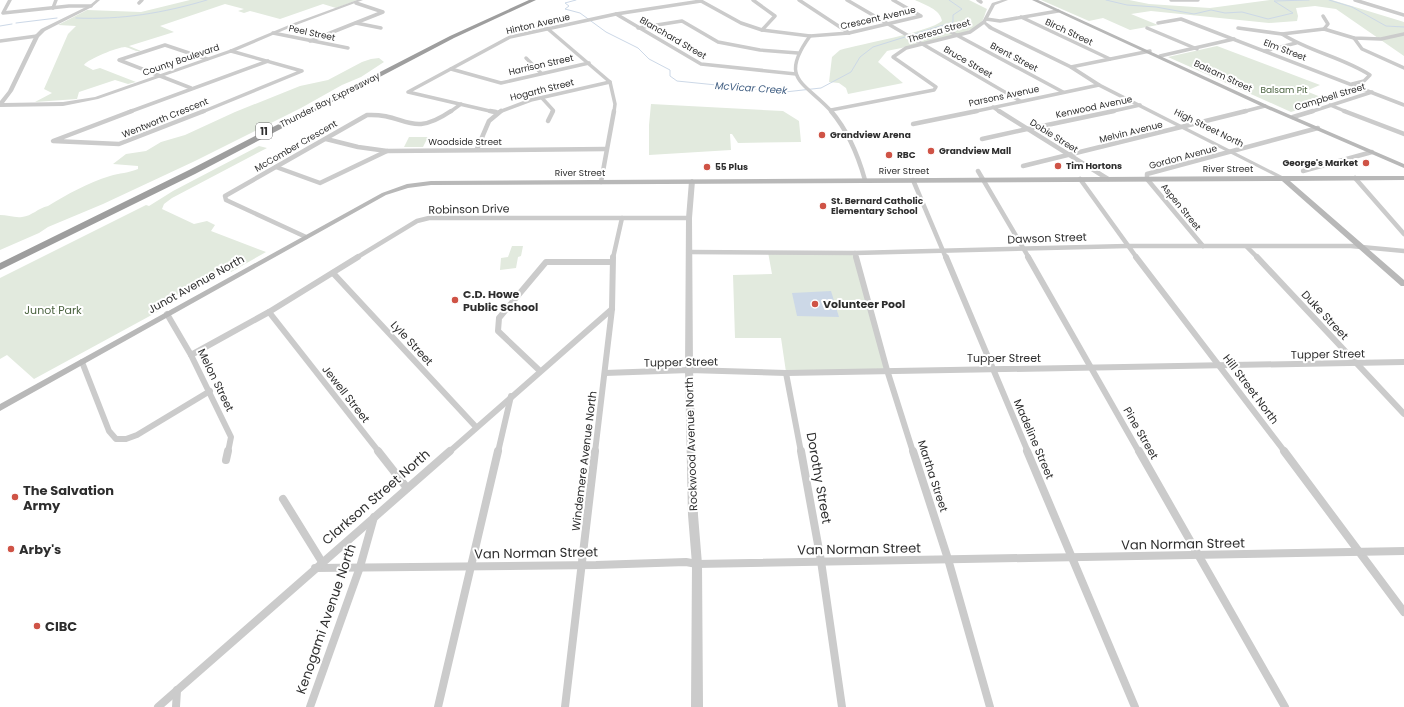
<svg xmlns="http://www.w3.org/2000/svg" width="1404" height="707" viewBox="0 0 1404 707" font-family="Poppins,sans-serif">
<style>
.green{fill:#e2eade}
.water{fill:#ccd8e7}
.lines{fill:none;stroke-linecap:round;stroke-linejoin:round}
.stream{stroke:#ccd8e7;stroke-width:1}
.minor-far3{stroke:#cbcbcb;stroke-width:3.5}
.minor-far2{stroke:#cbcbcb;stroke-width:4.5}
.minor-far1{stroke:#cbcbcb;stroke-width:6}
.minor{stroke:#cbcbcb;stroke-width:8}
.tertiary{fill:#cbcbcb;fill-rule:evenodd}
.secondary{fill:#b8b8b8;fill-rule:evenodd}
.trunk{fill:#9e9e9e;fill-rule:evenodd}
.poi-dot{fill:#cf5346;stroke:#fff;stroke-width:1.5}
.labels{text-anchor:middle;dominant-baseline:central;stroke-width:4;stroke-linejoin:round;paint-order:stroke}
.far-street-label{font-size:9px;fill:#2e2e2e;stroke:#fff}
.far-park-label{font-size:9px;fill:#4c6441;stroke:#fff}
.far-poi-label{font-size:9px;font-weight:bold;fill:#2e2e2e;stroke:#fff;text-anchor:start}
.far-water-label{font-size:10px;font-style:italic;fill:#466386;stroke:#fff}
.shield{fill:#fff;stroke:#6d6d6d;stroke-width:1}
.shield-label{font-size:10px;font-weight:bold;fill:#2e2e2e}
.street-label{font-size:11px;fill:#2e2e2e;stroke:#fff}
.poi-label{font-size:11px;font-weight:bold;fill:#2e2e2e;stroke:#fff;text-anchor:start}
.park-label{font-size:11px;fill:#4c6441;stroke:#fff}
.near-street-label{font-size:13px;fill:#2e2e2e;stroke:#fff}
.near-poi-label{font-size:13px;font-weight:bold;fill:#2e2e2e;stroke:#fff;text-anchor:start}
</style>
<rect width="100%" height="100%" fill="#fff"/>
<!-- green -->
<g class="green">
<path d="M190,0h167l-21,8 -13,-4 -43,15 -30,-8 -6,2 -6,-2 6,-2 -19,-5 -65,22 14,6 -45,14 12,5c-6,1 -10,-3 -16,-4 -7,0 -37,12 -41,18l9,5 7,-2 36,14 -8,2 -13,-4 -36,12 -2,7 -42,3 17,-9 -8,-4 24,-55 8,-8 -18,-1 29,-15 54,2z"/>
<path d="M915,0h54l18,9c-2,4 -3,10 -6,14 -15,15 -72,23 -94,28l-9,11 25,21 -55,11 -2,-6 -7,-5 -10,-1 3,-25 8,-7c21,-6 89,-18 102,-29 -2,-12 -17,-16 -27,-21z"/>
<path d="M1041,0h88l20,4 61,4 60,-8h62l72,22v34l-68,-47 -21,-3 -19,2 2,8 -1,5 -28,2 -118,-12 -20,3 27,11 -28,5 -27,-12 -14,3z"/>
<path d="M1217,46l103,39 -14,6 22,9 -37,12 -123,-55z"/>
<path d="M379,58l5,4 -23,15 -19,8 -41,23 -106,53 -92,43 -55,23 -9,6 -39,17v-35c7,0 15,3 22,2 10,-1 16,-9 26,-11 20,-12 39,-23 62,-30 9,-3 19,-3 28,-7v-3l-25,-2 13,-10 20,-3 15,-9 24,-7 50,-23 65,-26 28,-6 34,-18 9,-3z"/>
<path d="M651,104l132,7 16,10 2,21 -63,1 -6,-9h-2l1,16 -82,5v-30z"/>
<path d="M409,137h19l-5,10h-19z"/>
<path d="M259,146l8,2 -95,50 -8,6 -2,5 32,15 13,-3 8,4 -4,6 55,21 -35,20 -7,-3 -71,39 6,3 -125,68 -27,-24 -7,4v-81l146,-73 3,1 24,-15z"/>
<path d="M512,246h11l-2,10 -3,1 -2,11 -16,2 1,-12 7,-1z"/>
<path d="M768,252l87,1 32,117 -101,2 -5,-34h-46l-2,-63 39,-1z"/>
</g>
<!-- water -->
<path class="water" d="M831,291l8,26 -42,-1 -5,-23z"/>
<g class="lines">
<!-- stream -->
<g class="stream">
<path d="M576,0l-11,3 4,3 -4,3 15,4 26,19 32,16 11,11 21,11v6l7,5 108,11 36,-4 30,-16 9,-15 13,-10 80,-25v-7l9,-6 -13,-9"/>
<path d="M1106,0l21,5 29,2 38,7 17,-4 14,3 17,-1 26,7 25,-6 -19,-12 35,-1"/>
<path d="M1329,0l23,7 34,19 18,1"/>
<path d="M76,18c45,2 88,-5 131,-18"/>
<path d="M16,23l41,-5"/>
<path d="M0,26l12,-2"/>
</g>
<!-- minor-far3 -->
<g class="minor-far3">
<path d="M10,0l-7,13 66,-7h22"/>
<path d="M753,0l22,16 -13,14"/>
<path d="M799,0l50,33"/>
<path d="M847,0l173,101"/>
<path d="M978,0l3,2"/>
<path d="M1171,0h27"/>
<path d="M1355,0l49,15"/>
<path d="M701,1l40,22 21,7 48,6 39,-3 72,-17 -28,-16"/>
<path d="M139,3l3,-3"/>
<path d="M53,8l3,-8"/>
<path d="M616,14l85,50 95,10"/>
<path d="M1323,16l5,8 -4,5"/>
<path d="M1021,17l89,42"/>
<path d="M986,19l14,2 58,-10"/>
<path d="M356,23l25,5"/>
<path d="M538,23l10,6 62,53 5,22 -1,8"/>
<path d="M1158,23l23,-4 223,86"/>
<path d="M638,28l44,-7 36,21 42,8 38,3"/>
<path d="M1147,28l50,21"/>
<path d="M1238,28l44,6 42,-5 30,9 27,1 23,-5"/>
<path d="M949,31l114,61"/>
<path d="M273,33l75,15"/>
<path d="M1282,34c28,18 60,23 88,41l-6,6 -12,3"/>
<path d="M810,36c-32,44 -5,46 22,76"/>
<path d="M1354,38l8,11 42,19"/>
<path d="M0,41l37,-5"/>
<path d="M310,41l73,-29 -27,-9"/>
<path d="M1265,51l31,-8"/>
<path d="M1160,56l74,-17"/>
<path d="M526,58l15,15"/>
<path d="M1071,67l79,-16"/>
<path d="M451,69l50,14 88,-20"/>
<path d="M191,88l-72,-28 46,-15 42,14"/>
<path d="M542,98l11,12 -1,2"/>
<path d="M1330,105l17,7"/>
<path d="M993,107l7,5"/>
<path d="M831,110l103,-20 2,-3 -43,-30 13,-9 64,-16 14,-10"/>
<path d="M129,112l139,-51"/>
<path d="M202,112l100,-41 -71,-20"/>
<path d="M450,112l11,-8"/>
<path d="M494,112l-86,-20 102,-55 106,-23 85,-13"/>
<path d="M499,112l32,-12 79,-18"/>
<path d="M972,112l127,-27"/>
<path d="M1109,112l31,-7"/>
<path d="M1242,112l23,-6"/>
<path d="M1310,112l62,-20"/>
</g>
<!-- minor-far2 -->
<g class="minor-far2">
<path d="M132,111l-79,30 66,3 85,-33"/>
<path d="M490,111l6,1"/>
<path d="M831,111c17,20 27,44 34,69"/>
<path d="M999,111l109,68"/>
<path d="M1344,111l60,23"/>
<path d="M1293,117l20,-6"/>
<path d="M548,121l5,-10"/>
<path d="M913,124l64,-13"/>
<path d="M1028,129l86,-18"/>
<path d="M326,139l32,8 29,4 219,-2"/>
<path d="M982,139l45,-10"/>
<path d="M477,149l12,-28 12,-10"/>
<path d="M1023,166l223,-55"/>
<path d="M276,167l44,16 67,-32"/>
<path d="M978,171l51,87"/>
<path d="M1303,171l69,-19"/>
<path d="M1355,178l49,56"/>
<path d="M1080,179l57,79"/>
<path d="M913,180l33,78"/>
<path d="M601,182l13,-71"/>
<path d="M306,237l-80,-37 -1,-4 142,-81c39,-2 43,24 84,-4"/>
<path d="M1203,246l-56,-67v-5l171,-46"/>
<path d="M1247,247l11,11"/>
<path d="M689,252l166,1 272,-7h224l53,5"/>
<path d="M855,253l1,5"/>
<path d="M356,258l61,-37 12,-3h260"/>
<path d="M613,258l9,-40"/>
</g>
<!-- minor-far1 -->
<g class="minor-far1">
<path d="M856,257l31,113 26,82"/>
<path d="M946,257l82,195"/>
<path d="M1028,257l111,195"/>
<path d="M1136,257l149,195"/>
<path d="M1257,257l147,157"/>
<path d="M333,273l143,154"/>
<path d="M269,312l110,140"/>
<path d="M167,314l24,41 40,82 -3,15"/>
<path d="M191,355l78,-43 89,-55"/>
<path d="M82,362l27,69 7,8h10l11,-4 73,-44"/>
<path d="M540,371l-42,-40 1,-13 47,-56h66"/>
<path d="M605,373l84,-3 97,3 618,-11"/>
<path d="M786,373l15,79"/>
<path d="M449,452l163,-143"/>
<path d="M498,452l13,-56"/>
<path d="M595,452l17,-143 1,-52"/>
</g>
<!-- minor -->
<g class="minor">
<path d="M378,451l29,37"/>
<path d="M801,451l20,110 21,146"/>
<path d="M913,451l35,108 42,148"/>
<path d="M1027,451l108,256"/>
<path d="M1139,451l146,256"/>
<path d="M1284,451l120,161"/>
<path d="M226,460l2,-9"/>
<path d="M283,499l39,63"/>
<path d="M315,568l281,-3 90,-3 11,2 707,-13"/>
<path d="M158,707l292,-256"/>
<path d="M176,707l1,-17"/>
<path d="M310,707l50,-140 14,-50"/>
<path d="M438,707l60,-256"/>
<path d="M565,707l30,-256"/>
</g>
<!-- tertiary -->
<g class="tertiary">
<path d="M96,0h4l-8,7 -47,24 -6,6 -26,54 -9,12 59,-1 32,-5 134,-47 65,-27 63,-23h6l-67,25 -63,27 -135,47 -35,7 -63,1v-6l8,-10 27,-56 6,-6 49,-24z"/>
<path d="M1002,0h6l-13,5 -9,17 7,5 80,39 28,18 185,94 -1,1h-4l-184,-93 -28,-18 -80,-39 -7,-7 10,-19z"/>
<path d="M692,179l3,2 -3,37 1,152 5,145 4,49 1,143h-12l1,-143 -4,-49 -3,-145 1,-152 3,-37z"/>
</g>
<!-- secondary -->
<g class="secondary">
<path d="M1032,0h6l229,105 137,59v4l-141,-61z"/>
<path d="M1283,176h121v4l-114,1 114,99v6h-3l-119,-105 -851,4 -23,3 -22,7 -386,216v-7l382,-211 25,-9 24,-3z"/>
</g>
<!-- trunk -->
<path class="trunk" d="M529,0h7l-82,38 -259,136 -195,96v-7l189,-93 261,-134z"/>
</g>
<!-- markers -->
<g class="poi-dot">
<circle cx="822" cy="135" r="4"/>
<circle cx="931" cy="151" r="4"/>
<circle cx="889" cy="155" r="4"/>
<circle cx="1366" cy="163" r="4"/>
<circle cx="1058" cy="166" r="4"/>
<circle cx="707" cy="167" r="4"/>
<circle cx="823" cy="206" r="4"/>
<circle cx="455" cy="300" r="4"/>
<circle cx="815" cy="304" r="4"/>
<circle cx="15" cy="497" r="4"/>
<circle cx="11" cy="549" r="4"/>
<circle cx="37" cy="626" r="4"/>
</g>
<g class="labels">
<!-- far-street labels -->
<g class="far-street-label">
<text transform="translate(878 18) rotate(-13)">Crescent Avenue</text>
<text transform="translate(538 24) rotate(-13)">Hinton Avenue</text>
<text transform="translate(939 31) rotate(-16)">Theresa Street</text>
<text transform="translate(1069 32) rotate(25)">Birch Street</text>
<text transform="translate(312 33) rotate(12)">Peel Street</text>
<text transform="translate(673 38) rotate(30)">Blanchard Street</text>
<text transform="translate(1285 50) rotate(21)">Elm Street</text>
<text transform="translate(1014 57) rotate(28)">Brent Street</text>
<text transform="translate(181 60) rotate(-19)">County Boulevard</text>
<text transform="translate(968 62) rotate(30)">Bruce Street</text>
<text transform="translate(541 65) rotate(-13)">Harrison Street</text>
<text transform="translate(1223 76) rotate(25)">Balsam Street</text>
<text transform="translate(542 90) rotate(-14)">Hogarth Street</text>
<text transform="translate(1004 96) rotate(-12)">Parsons Avenue</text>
<text transform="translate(1330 97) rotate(-17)">Campbell Street</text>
<text transform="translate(330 100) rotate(-27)">Thunder Bay Expressway</text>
<text transform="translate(1094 107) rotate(-12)">Kenwood Avenue</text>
<text transform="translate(165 118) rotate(-22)">Wentworth Crescent</text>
<text transform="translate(1209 128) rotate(26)">High Street North</text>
<text transform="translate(1131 132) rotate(-14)">Melvin Avenue</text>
<text transform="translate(1054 136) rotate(32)">Dobie Street</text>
<text x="465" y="142">Woodside Street</text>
<text transform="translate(296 146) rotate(-30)">McComber Crescent</text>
<text transform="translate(1183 157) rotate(-15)">Gordon Avenue</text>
<text x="1228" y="169">River Street</text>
<text x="904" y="171">River Street</text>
<text x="580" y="173">River Street</text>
<text transform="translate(1181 207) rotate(51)">Aspen Street</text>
</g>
<!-- far-park labels -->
<g class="far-park-label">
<text x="1284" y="90">Balsam Pit</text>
</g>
<!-- far-poi labels -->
<g class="far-poi-label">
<text x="830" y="135">Grandview Arena</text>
<text x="939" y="151">Grandview Mall</text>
<text x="897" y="155">RBC</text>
<text x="1358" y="163" text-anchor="end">George's Market</text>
<text x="1066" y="166">Tim Hortons</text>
<text x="715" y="167">55 Plus</text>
<text x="831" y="201">St. Bernard Catholic<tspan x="831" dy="10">Elementary School</tspan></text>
</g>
<!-- far-water labels -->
<g class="far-water-label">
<text transform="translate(751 88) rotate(4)">McVicar Creek</text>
</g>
<!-- shield labels -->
<rect class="shield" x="256" y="123" width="16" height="16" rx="3"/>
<g class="shield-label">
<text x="264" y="131">11</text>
</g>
<!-- street labels -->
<g class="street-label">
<text transform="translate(469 209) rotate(-1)">Robinson Drive</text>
<text transform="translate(1047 238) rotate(-2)">Dawson Street</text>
<text transform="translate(196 284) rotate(-29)">Junot Avenue North</text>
<text transform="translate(1325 315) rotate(47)">Duke Street</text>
<text transform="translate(412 343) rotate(47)">Lyle Street</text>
<text transform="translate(1328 354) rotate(-1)">Tupper Street</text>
<text x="1004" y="358">Tupper Street</text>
<text transform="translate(681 362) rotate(-1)">Tupper Street</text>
<text transform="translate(216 380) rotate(64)">Melon Street</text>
<text transform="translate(1251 389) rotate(53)">Hill Street North</text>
<text transform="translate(346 394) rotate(52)">Jewell Street</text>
<text transform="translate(1141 433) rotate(60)">Pine Street</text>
<text transform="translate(1034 439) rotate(67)">Madeline Street</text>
<text transform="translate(691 444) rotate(-92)">Rockwood Avenue North</text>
<text transform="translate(584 461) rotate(-83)">Windemere Avenue North</text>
<text transform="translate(933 476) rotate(72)">Martha Street</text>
</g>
<!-- poi labels -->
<g class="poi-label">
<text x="463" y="294">C.D. Howe<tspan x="463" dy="13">Public School</tspan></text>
<text x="823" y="304">Volunteer Pool</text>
</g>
<!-- park labels -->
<g class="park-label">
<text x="53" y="310">Junot Park</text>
</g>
<!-- near-street labels -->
<g class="near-street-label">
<text transform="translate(819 478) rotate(80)">Dorothy Street</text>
<text transform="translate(376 497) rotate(-41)">Clarkson Street North</text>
<text transform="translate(1183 544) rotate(-1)">Van Norman Street</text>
<text transform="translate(859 549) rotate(-1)">Van Norman Street</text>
<text transform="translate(536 553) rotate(-1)">Van Norman Street</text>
<text transform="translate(326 619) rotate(-71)">Kenogami Avenue North</text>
</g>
<!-- near-poi labels -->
<g class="near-poi-label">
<text x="23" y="490">The Salvation<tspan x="23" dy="15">Army</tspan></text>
<text x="19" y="549">Arby's</text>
<text x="45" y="626">CIBC</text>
</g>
</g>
</svg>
